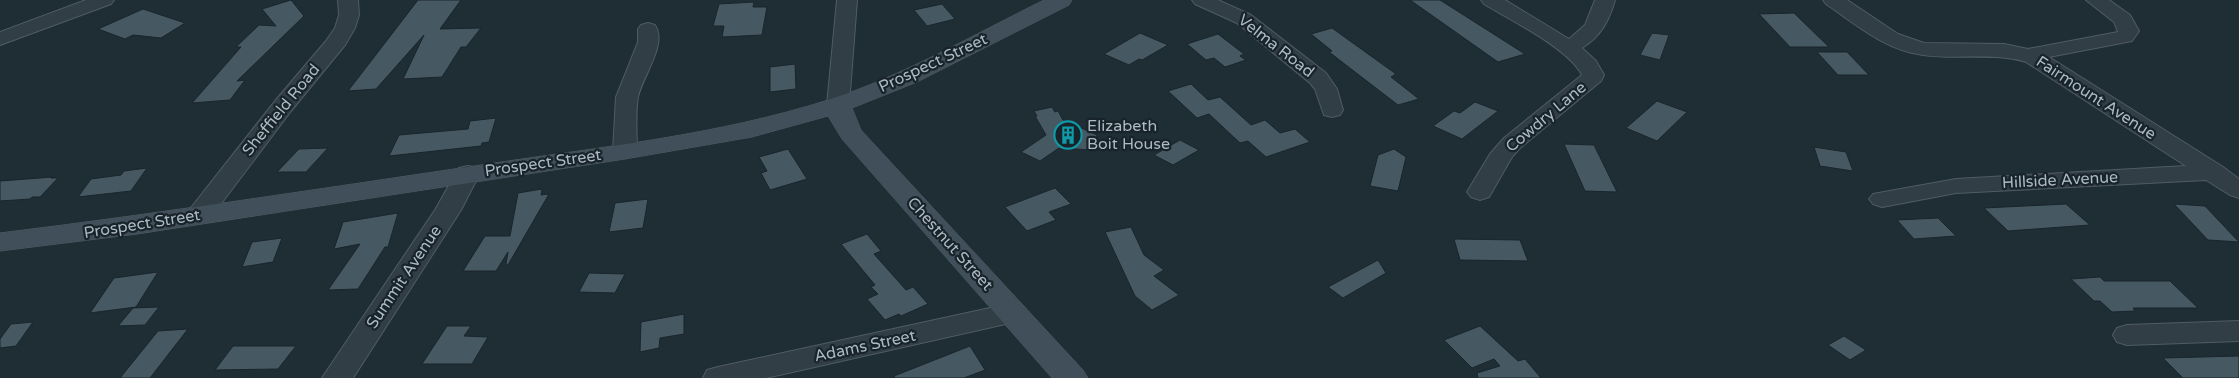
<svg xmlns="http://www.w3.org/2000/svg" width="2239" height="378" viewBox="0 0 2239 378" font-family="'Varela Round',sans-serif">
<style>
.building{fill:#465861;stroke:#1a252c}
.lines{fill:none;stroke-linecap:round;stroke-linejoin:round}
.street-casing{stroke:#505c64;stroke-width:2}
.secondary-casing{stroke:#505c64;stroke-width:1}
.street{fill:#323e46;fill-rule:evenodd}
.secondary{fill:#404f59;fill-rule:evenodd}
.labels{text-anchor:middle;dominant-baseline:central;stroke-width:4.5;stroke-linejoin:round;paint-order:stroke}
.street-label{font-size:16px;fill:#acbac3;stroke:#18232a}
.poi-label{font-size:16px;fill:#acbac3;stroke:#18232a;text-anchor:start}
</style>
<rect width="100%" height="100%" fill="#1f2d35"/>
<!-- building -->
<g class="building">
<path d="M291,0l13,16 -67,65 8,-1 -15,20 -38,3 49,-56h-5l23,-22 17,1 -14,-17z"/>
<path d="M418,0h43l-21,29 41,-1 -15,19h-5l-19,30 -39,2 21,-44 -48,54 -28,2z"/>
<path d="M1410,0h30l85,54 -27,8z"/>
<path d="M754,2l-1,5h14l-5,28 -40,2 2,-11h-11l6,-22z"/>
<path d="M942,4l13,15 -28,7 -13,-16z"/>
<path d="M143,9l42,14 -24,15 -28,-3 -8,4 -27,-10z"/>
<path d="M1794,13l35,34h-39l-31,-33z"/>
<path d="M1332,28l64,46 -5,3 28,22 -21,6 -69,-53 3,-1 -21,-17z"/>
<path d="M1140,33l28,12 -26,15 -3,-1 -10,6 -25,-11z"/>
<path d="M1652,33l17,2 -9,25 -20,-5z"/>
<path d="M1218,34l26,20 -4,2 6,4 -21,7 -11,-9 -8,2 -19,-16z"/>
<path d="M1817,52h30l22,23h-31z"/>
<path d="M795,64l1,25 -26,3v-25z"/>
<path d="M1191,84l17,16 12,-3 31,28 14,-5 15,13 15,-4 15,13 -44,15 -18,-16 -8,2 -31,-29 -12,4 -29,-27z"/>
<path d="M1657,101l30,11 -30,29 -31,-13z"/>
<path d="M1475,102l23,9 -36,28 -29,-13 21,-15 6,2z"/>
<path d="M1052,107l3,5 3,-1 5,9 34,15 -5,15 -33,-2 -19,13 -19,-9 25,-17 -11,-19h2l-3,-5z"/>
<path d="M496,118l-7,24 -7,1 -1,3 -92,10 10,-21 69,-6 2,-8z"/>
<path d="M1180,140l19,10 -26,15 -19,-10z"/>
<path d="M1564,144l30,1 23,47 -32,-1z"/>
<path d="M1814,147l32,5 7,19 -33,-5z"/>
<path d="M328,148l-22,24h-29l22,-23z"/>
<path d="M788,149l19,30 -37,11 -9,-17 6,-2 -8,-14z"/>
<path d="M1394,149l12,8 -8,34 -28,-5 8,-31z"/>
<path d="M147,168l-16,23 -53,6 13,-18 30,-4 3,-4z"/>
<path d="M53,177l-2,1h7l-18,19h-8l-2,2 -30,2v-20z"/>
<path d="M1055,188l16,16 -22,8 7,8 -29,11 -22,-24z"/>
<path d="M542,189l-1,6 8,-1 -41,71 -2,-1 2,-12 -12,19h-33l22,-35h25l8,-43z"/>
<path d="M648,199l-5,29 -34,4 6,-29z"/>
<path d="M2066,204l24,21 -82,6 -24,-23z"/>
<path d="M2174,204l31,2 34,36 -31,-2z"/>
<path d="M398,213l-10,34h-3l-27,42 -30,1 32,-46 -26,5 9,-27z"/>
<path d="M1938,218l18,18 -42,3 -17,-19z"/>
<path d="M1131,227l13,28 20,15 -10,6 25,19 -27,15 -17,-14 -30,-64z"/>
<path d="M867,234l14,17 -7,3 32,36 7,-3 15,17 -27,12 -2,-2 -14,6 -18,-21 11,-5 -7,-7 4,-2 -34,-41z"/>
<path d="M282,238l-9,24 -31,5 10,-25z"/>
<path d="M1454,239l66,1 8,21 -68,-1z"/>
<path d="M1378,260l8,13 -43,25 -15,-11z"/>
<path d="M158,272l-22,35 -46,6 24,-35z"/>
<path d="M589,273l36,1 -10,19 -36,-1z"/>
<path d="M2100,277l4,4h66l28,27h-65l2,3 -23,1 -12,-11h-6l-23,-22z"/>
<path d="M159,307l-14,18 -27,1 15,-18z"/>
<path d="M684,314v20l-24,4 -1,10 -19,4 1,-30z"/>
<path d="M33,322l-17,24 -16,2v-9l11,-15z"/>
<path d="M447,326h24l-7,10 24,1 -16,27h-50z"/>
<path d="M1480,326l38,35 7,-2 16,19h-63l-1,-5 23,-7 -6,-7 -22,9 -28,-28z"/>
<path d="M188,329l-38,49h-30l38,-47z"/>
<path d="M1844,336l22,14 -16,10 -22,-15z"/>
<path d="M233,346h63l-18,23 -63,1z"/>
<path d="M970,346l15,24 -21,8h-69l-1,-2z"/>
<path d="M2239,356v22h-56l-20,-20z"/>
</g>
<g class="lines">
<!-- street casing -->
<g class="street-casing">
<g id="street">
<path d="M86,0h28l-3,4 -111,41v-13z"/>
<path d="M338,0h20l1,15 -4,13 -10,17 -54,66 -83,110 -9,2 -9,-2 -4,-6 4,-6 85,-108 51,-60 9,-13 4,-13z"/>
<path d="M837,0h20l-8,105 -3,5 -8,2 -8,-2 -3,-5z"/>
<path d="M1192,0h26l33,15 75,58 11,16 6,21 -3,5 -8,2 -8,-2 -9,-26 -5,-6 -73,-60 -42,-19z"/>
<path d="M1481,0h24l64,39 16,-14 10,-25h20c-6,21 -14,36 -33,48l14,13 8,14 -3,6 -81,67 -8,9 -23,40 -9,3 -9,-3 -4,-5 23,-38 14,-16 78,-63c-14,-27 -72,-55 -98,-71z"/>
<path d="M1823,0h24l51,34 26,9 80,1 24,5 90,-17 -4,-10 -28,-22h23l21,15 9,16 -7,10 -83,16 174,110 16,12v19l-9,-3 -24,-15 -250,13 -74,14 -9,-3 -4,-5 4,-5 83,-15 230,-13 -160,-104c-33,-10 -68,-2 -103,-7 -38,-5 -66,-30 -97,-51z"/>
<path d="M648,23l7,2c13,19 -13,52 -17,72 -3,17 -1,37 -1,54l-4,5 -8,2 -8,-2 -4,-5 3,-54 22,-55v-13l3,-4z"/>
<path d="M468,166l9,2 3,5 -19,37 -108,168h-31l113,-168 21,-37 3,-5z"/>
<path d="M1013,303l10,3 4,7 -4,7 -257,58h-63l4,-8 11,-3z"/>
<path d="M2239,321v20l-112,4 -10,-3 -4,-7 4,-7 10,-3z"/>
</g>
</g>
<!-- secondary casing -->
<g class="secondary-casing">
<path id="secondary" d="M1044,0h28l-3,5 -152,77 -65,26 9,22 222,240 5,8h-36l-210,-239 -14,-23 -76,21 -127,22 -488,75 -137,17v-18c163,-20 325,-45 488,-69 113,-17 230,-29 340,-64 75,-24 145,-65 216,-100z"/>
</g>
<!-- street -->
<use href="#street" class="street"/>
<!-- secondary -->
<use href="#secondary" class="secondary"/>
</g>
<!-- icons -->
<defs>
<g id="building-ring" transform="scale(1.4375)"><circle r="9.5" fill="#18232a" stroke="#0f9aa8" stroke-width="1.5"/><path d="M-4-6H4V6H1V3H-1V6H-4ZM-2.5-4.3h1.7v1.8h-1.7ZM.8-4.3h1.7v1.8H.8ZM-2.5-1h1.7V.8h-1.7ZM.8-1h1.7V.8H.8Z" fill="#0f9aa8"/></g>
</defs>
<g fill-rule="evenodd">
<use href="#building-ring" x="1068" y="135"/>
</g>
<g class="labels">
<!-- street labels -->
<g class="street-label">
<text transform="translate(1276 46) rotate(38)">Velma Road</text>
<text transform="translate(933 63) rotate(-25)">Prospect Street</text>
<text transform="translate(2096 98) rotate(33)">Fairmount Avenue</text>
<text transform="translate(281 110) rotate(-51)">Sheffield Road</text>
<text transform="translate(1546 117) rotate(-40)">Cowdry Lane</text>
<text transform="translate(543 163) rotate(-8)">Prospect Street</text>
<text transform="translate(2060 180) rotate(-3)">Hillside Avenue</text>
<text transform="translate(142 224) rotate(-9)">Prospect Street</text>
<text transform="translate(950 244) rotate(48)">Chestnut Street</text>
<text transform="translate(404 277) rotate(-56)">Summit Avenue</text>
<text transform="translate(865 346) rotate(-12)">Adams Street</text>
</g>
<!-- poi labels -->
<g class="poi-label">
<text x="1087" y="126">Elizabeth<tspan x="1087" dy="18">Boit House</tspan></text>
</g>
</g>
</svg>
